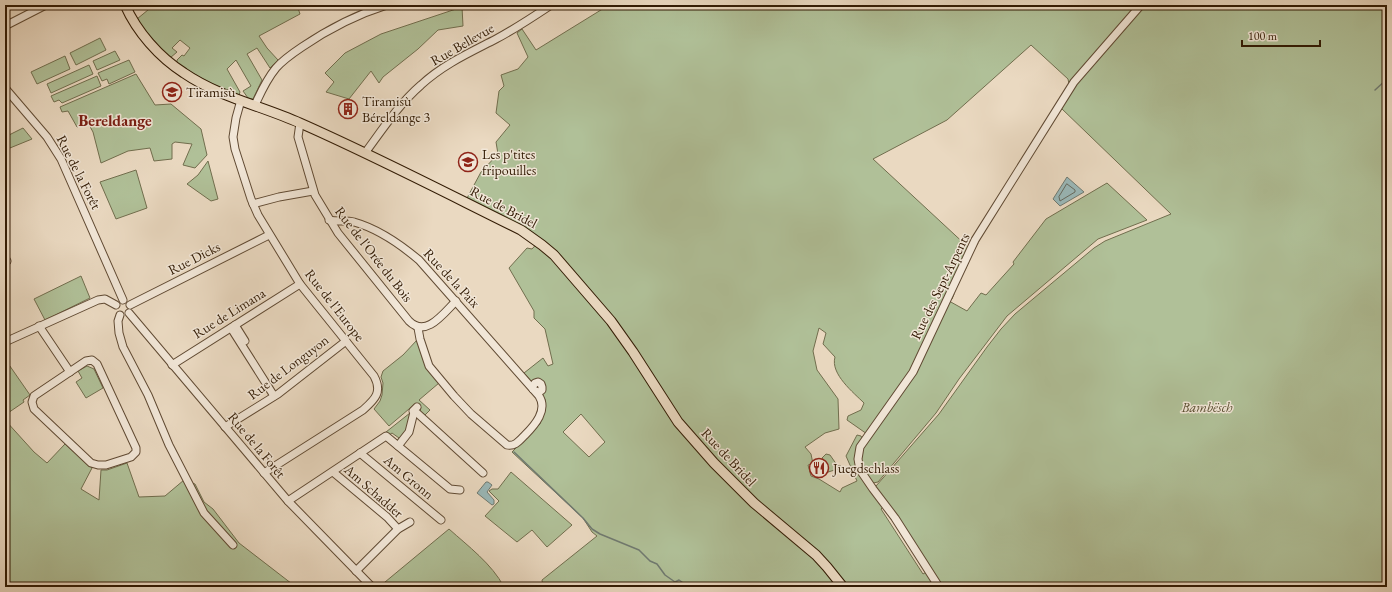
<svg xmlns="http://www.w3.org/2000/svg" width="1392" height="592" viewBox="0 0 1392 592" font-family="'EB Garamond',serif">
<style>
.green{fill:#b0c098;stroke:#716e4e;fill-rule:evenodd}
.water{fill:#9ab9ba;stroke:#707a71}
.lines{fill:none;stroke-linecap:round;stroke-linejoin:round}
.shore{stroke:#666a5f;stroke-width:1}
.stream{stroke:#707a71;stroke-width:1.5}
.minor-casing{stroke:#604a33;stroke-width:9}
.major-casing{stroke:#321b04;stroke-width:11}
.minor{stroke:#f1e6d7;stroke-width:7}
.major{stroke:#ead9c1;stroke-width:9}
.labels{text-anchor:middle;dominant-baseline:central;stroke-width:3;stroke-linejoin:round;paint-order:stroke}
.street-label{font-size:14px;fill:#321b04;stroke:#f1e6d7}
.poi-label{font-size:14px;fill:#321b04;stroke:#f1e6d7;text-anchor:start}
.park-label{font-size:14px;font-style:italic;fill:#584d30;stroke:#f1e6d7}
.quarter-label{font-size:16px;font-weight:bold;fill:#7a1f14;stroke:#f1e6d7}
</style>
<rect width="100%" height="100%" fill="#ead9c1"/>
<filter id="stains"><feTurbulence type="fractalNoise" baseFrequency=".005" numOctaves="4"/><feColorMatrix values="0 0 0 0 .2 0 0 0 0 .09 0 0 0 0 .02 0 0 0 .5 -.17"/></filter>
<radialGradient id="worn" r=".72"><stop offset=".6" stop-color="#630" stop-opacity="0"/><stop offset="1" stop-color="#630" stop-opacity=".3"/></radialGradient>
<!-- green -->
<g class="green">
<path d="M154,5h143l3,9 -41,22 8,12 11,12 -8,8 -13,-20 -10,6 15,26 -9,19 -5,-1 -5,-7 8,-5 -15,-26 -9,9 13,23 -1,3c-24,-9 -40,-17 -62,-32v-3l5,-5 2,1 6,-8 -10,-8 -8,8 5,4 -7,6 -23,-25 -10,-14z"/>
<path d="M609,5h32l2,2 4,-2h740v582h-844l-1,-7 55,-44 -5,-4 -9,-14 -71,-66 28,-28 5,-25 -4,-5 -5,-15 -5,2 -7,-8 19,-15 5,8 5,-2 -8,-35 -11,-11v-7l-25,-43 18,-20 5,1 9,-10 -75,-39 15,-28 17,-18 -2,-12 14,-17 -14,-12 3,-22 5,-5 -3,-11 17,-6 10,-12 -11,-24 5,-4 14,21zM1031,45l37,34 1,5 -100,164 -96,-89 74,-39zM1061,108l110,106 -66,27 -11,7 -79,66 -14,15 -14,18 -48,67 -63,72 -3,-3 5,-1 58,-69 23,-34 48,-63 91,-77 49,-19 -40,-37 -61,36 -33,43 1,2 -28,31 -5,-2 -14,18 -18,-10 1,-3 2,1 2,-5h-2l14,-26 6,-16 6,-9 -1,-1zM819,328l7,5 -3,11 12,13c-5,17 19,36 29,46l-3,7 -13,6 -1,4 20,14 -4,6 -2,-4 -4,-1 -11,21 11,25 -15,7 -2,4 -21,-13 -8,-3 -3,-11 5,-1 -2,-10 -6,-7 20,-14 14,-4 -1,-30 -21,-29 -4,-19zM581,414l24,28 -16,15 -26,-25zM885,505l43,66 -5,3 -42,-65z"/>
<path d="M462,7l1,19 -25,4 -20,19 -35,28 -4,6 -8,-12 -22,28 -23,-7 8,-10 -9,-9 20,-20 36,-19z"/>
<path d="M100,38l6,12 -30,15 -6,-12z"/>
<path d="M115,51l5,9 -23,10 -4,-9z"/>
<path d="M65,56l5,13 -33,15 -6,-12z"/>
<path d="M129,60l6,12 -26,12 -2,-5 -5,2 -4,-8z"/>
<path d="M89,65l4,9 -42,19 -4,-9z"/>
<path d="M136,74l19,31 16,-1 30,25 6,26 -12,13 -12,-3 9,-21 -17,-2 -3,2v15l-18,2 -4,-13 -22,3 -27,12 -8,-31 -5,-9 -11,4 -9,-16 -6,1 -2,-5z"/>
<path d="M97,76l4,10 -39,17 -3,-3 -5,2 -3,-6z"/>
<path d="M23,128l9,11 -27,11v-16l2,2z"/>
<path d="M208,161l10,38 -7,2 -24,-17 11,-9z"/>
<path d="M136,170l11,38 -31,11 -16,-37z"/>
<path d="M81,276l9,22 -45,22 -11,-21z"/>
<path d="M417,340l9,27 13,16 -20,17 11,10 -6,6 -4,-4 1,-5 -5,-4 -27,23 -15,-17 6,-8 2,-6 1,-12 -2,-6 2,-6 20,-16z"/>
<path d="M5,359l25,36 -7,5 1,2 -19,13v-38l5,-3 -5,-8z"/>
<path d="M87,366l7,3 9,19 -17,10 -10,-16 6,-4 -4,-7z"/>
<path d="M410,413l1,2 -4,16 -9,11 -1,-1 2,-3 -7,-5 -3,2 -3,-3z"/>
<path d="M5,420l29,32 13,11 18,-19 27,24 -11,21 18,11 2,-30h6l20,-7 12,34 26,-1 19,-16 11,4 9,18 9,7 26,34 57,44h-291z"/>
<path d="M826,454l4,1 7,10 4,1v2l-16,5 1,-2 -4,-13z"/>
<path d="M511,472l61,53 -25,22 -15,-17 -15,12 -32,-26 14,-15 -10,-10 3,-2h6z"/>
<path d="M449,529c19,17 43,35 55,58h-125z"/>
</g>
<!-- water -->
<g class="water">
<path d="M1067,177l17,15 -24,14 -7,-7z"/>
<path d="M486,482h2l4,3 -5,7 7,8v4l-2,1 -15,-12z"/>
</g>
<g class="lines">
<!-- shore -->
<path class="shore" d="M1067,184l8,6v2l-15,9 -1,-4z"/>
<!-- stream -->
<g class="stream">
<path d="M1375,90l12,-11"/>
<path d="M514,452l69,66 9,11 8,5 39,16 11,11 7,3 8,11 10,7 4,-2 10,7"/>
</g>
<!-- minor casing -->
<g class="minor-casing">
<g id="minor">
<path d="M5,26l41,-21"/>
<path d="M5,88l42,49 14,22 62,141"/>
<path d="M241,100l-5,18 -3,19 2,12 16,50 7,16 42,69 74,92c9,17 0,24 -11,34l-99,63"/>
<path d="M255,105c6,-13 11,-25 21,-37 7,-8 17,-15 26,-21 28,-19 53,-32 85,-42"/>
<path d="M300,123l-2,14 17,58 23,38 71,88c17,17 34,-7 47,-20"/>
<path d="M365,153c17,-23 34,-49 56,-68 23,-21 48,-32 75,-46 19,-10 37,-22 55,-34"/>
<path d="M253,204l26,-7 34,-6"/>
<path d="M329,220c9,2 17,0 25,2 25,7 46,22 65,38l120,136c9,14 -4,29 -14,39 -5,5 -10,12 -18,10l-36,-31 -17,-18 -25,-30 -9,-27 -2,-11"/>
<path d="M5,258l2,3 -2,1"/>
<path d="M130,305l139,-70"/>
<path d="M129,313l159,188 84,86"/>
<path d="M120,315l-2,6 1,12 4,14 25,48 21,50 35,68 29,32"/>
<path d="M235,325l10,16"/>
<path d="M39,326l31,46"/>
<path d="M231,328l43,68"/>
<path d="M5,342l93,-42 7,-1 11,6"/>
<path d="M92,360l5,4 39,84v4l-5,5 -25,8h-8l-7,-2 -57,-54 -2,-7 2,-6 52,-35z"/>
<path d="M172,365l128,-81"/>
<path d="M533,389v-3l2,-3 3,-1 3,2 1,3v3l-3,2 -3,-1"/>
<path d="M417,407l-4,4 4,2 66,60"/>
<path d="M225,427l53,-33 68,-53"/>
<path d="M398,446l11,-14 5,-20"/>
<path d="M360,453l81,67"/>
<path d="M333,472l54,45 11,12"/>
<path d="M288,501l98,-65 64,53 10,1"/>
<path d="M356,571l42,-42 12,-7"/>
<path d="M939,587l-44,-69 -22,-29 -13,-19 -2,-11 2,-12 53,-75 62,-132 99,-158 67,-77"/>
</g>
</g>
<!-- major casing -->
<g class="major-casing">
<path id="major" d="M125,5c12,27 34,52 59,68 35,24 78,33 116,50 75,33 148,71 221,107l21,15 12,10 57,66 22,31 45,70 36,41 40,40 62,52 11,12 16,20"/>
</g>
<!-- minor -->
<use href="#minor" class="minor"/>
<!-- major -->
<use href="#major" class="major"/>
</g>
<!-- icons -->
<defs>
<g id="school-ring" transform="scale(1)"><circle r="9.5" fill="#f1e6d7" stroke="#8f2418" stroke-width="1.5"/><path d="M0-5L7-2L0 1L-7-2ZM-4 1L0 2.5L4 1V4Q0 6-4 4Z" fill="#8f2418"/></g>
<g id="building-ring" transform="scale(1)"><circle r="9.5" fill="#f1e6d7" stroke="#8f2418" stroke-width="1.5"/><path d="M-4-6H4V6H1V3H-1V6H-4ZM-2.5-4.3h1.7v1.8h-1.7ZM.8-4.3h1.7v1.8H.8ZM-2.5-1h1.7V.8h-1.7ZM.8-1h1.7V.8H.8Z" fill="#8f2418"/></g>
<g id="restaurant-ring" transform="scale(1)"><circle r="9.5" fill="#f1e6d7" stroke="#8f2418" stroke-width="1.5"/><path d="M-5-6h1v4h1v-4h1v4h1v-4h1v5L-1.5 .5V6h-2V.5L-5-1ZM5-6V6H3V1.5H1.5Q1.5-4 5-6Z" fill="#8f2418"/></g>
</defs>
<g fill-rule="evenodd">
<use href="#school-ring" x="172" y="92"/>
<use href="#building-ring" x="348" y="109"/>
<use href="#school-ring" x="468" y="162"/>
<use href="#restaurant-ring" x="819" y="468"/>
</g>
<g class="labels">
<!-- street labels -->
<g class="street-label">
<text transform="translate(462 44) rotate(-30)">Rue Bellevue</text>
<text transform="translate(79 172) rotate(63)">Rue de la Forêt</text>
<text transform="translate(504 207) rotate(28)">Rue de Bridel</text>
<text transform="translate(374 254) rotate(52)">Rue de l'Orée du Bois</text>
<text transform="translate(194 258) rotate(-27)">Rue Dicks</text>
<text transform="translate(452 278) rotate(47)">Rue de la Paix</text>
<text transform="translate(940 286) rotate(-64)">Rue des Sept-Arpents</text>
<text transform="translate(335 305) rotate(52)">Rue de l'Europe</text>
<text transform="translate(229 313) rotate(-32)">Rue de Limana</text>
<text transform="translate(288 367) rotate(-37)">Rue de Longuyon</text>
<text transform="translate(257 445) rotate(50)">Rue de la Forêt</text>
<text transform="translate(729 457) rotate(47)">Rue de Bridel</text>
<text transform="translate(409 477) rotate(40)">Am Gronn</text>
<text transform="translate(374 491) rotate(41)">Am Schadder</text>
</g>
<!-- poi labels -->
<g class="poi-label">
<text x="186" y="92">Tiramisù</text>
<text x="362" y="101">Tiramisù<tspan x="362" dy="16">Béreldange 3</tspan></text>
<text x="482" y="154">Les p'tites<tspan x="482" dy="16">fripouilles</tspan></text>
<text x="833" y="468">Juegdschlass</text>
</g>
<!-- park labels -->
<g class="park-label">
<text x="1207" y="407">Bambësch</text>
</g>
<!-- quarter labels -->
<g class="quarter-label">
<text x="115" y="120">Bereldange</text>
</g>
</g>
<!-- margin -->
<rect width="1392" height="592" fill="none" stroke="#ead9c1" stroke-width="20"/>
<rect x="6" y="6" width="1380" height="580" fill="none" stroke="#321b04" stroke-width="2"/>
<rect x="10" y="10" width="1372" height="572" fill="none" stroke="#321b04"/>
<!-- scale -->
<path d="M1242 40v6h78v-6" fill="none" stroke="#321b04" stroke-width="2"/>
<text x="1248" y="40" font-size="12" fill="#321b04" stroke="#f1e6d7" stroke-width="3" paint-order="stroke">100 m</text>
<rect width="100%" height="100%" filter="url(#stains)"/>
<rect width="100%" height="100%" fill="url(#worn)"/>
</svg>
